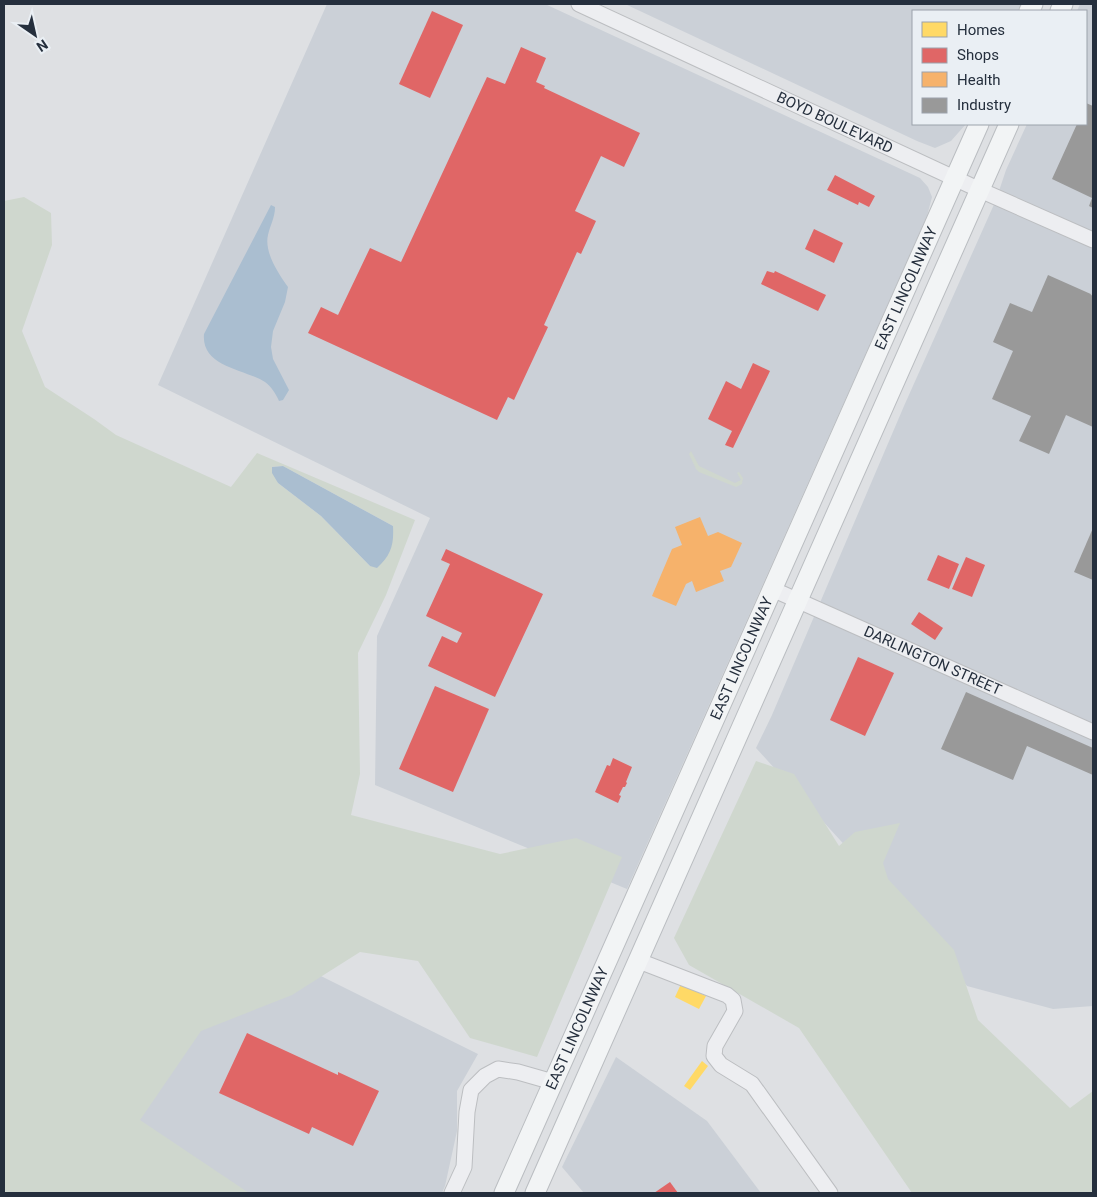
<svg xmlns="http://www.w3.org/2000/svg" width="1097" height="1197" viewBox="0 0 1097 1197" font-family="Roboto,sans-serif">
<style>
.built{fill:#cbd0d7}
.green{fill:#cfd7ce;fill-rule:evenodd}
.water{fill:#aabed0}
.homes{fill:#ffd966}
.shops{fill:#e06666}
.health{fill:#f6b26b}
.industry{fill:#999}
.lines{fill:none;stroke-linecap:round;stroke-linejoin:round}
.minor-casing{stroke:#bcbec1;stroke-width:17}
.major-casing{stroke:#babdc1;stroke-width:21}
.minor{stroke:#edeef1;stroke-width:15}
.major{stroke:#f2f4f5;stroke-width:19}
.rail{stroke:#c6c8cc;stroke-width:4;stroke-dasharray:2.5 5;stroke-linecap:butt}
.labels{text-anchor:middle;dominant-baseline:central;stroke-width:5;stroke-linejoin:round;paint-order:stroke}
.street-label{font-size:15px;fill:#252f3d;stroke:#eaeff4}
</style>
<rect width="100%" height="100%" fill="#dee0e3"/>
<!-- built -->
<g class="built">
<path d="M327,4h218l375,174 8,9 4,10 -5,19 -300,673 -252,-104 2,-149 53,-118 -272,-133z"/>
<path d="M625,4h397l-4,7h-105v113h53l-15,17 -16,7 -18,-7z"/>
<path d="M1080,4h13v1002l-40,3 -86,-23 -106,-123 -105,-115 16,-33 132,-309 92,-206 10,-30 21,-46h59v-113h-9z"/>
<path d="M214,923l264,131 -21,37v40l-12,55 -3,7h-438z"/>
<path d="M616,1057l91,64 54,72h-177l-22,-26z"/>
</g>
<!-- green -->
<g class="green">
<path d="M24,197l27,16 1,32 -30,86 23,56 49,32 22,16 115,52 26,-34 158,67 -29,75 -28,58 2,121 -9,41 149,39 76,-16 46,19 -85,200 -67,-19 -52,-77 -58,-9 -68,43 -91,36 -61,89 109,73h-245v-992zM283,466l110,60 -23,40 -49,-50 -43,-33 -6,-16z"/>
<path d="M691,451l8,15 36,17 6,-3 -4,-7 2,-1 4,6 -1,6 -6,3 -37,-15 -3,-3 -7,-15z"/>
<path d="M756,761l38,13 45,72 16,-14 45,-9 -17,40 5,16 66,71 24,70 92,88 23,-17v102h-181l-113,-165 -110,-63 -15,-27z"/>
</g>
<!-- water -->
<g class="water">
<path d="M271,205l4,2c0,11 -5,18 -7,28 -4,17 10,38 20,52l-3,15 -12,29 -2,16 2,12 16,31 -6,10 -4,1c-3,-7 -8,-15 -14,-19 -20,-13 -64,-15 -61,-48z"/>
<path d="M283,466l110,60c1,19 -2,29 -16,42l-7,-2 -49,-50 -43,-33 -6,-10v-6z"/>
</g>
<!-- homes -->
<g class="homes">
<path d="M681,984l25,12 -7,13 -24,-12z"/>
<path d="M702,1061l6,5 -18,24 -6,-4z"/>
</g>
<!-- shops -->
<g class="shops">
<path d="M432,11l31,14 -33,73 -31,-14z"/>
<path d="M521,47l25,11 -10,24 9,4 -1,2 96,45 -16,34 -23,-11 -26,55 21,10 -15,33 -4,-2 -33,73 4,2 -34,73 -6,-3 -11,23 -189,-87 13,-26 17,8 32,-67 31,14 86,-185 18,7z"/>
<path d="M835,175l40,21 -6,11 -10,-5 -1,3 -31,-15z"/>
<path d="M814,229l29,14 -9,20 -29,-14z"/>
<path d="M767,271l7,2 1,-2 51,24 -8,16 -57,-27z"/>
<path d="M753,363l17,8 -37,77 -8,-3 7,-14 -24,-12 18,-38 15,8z"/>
<path d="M446,549l97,45 -48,103 -67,-31 14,-30 15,7 5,-10 -36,-17 24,-52 -9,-4z"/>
<path d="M938,555l21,9 -10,25 -22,-9z"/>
<path d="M966,557l19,8 -13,32 -20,-8z"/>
<path d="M919,612l24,16 -8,12 -24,-16z"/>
<path d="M858,657l36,16 -29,63 -35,-16z"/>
<path d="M435,686l54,23 -36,83 -54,-23z"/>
<path d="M613,758l19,9 -6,15 1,1 -2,4h-2l-4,8 2,1 -3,7 -23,-11 12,-27 3,1z"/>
<path d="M247,1033l91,42v-3l41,19 -26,55 -41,-19 -3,7 -90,-41z"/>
<path d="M670,1182l8,11h-24z"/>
</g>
<!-- health -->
<path class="health" d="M700,517l8,19 10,-4 24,11 -11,24 -11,4 4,10 -28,11 -4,-11 -6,3 -10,22 -24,-10 20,-47 10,-4 -7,-18z"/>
<!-- industry -->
<g class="industry">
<path d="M1086,103l7,3v102l-4,-2 3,-8 -40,-19 25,-55h9z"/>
<path d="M1048,275l45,20v132l-27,-12 -17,39 -30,-13 12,-25 -39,-17 21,-48 -20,-9 17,-39 22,9z"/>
<path d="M1093,528v52l-19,-8z"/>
<path d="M966,692l127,56v27l-66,-29 -14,34 -72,-31z"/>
</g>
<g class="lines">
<!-- minor casing -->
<g class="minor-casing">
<g id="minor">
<path id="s1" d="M579,4l401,186 113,50"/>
<path id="s2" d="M772,589l321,143"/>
<path d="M639,961l88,34 6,5 2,11 -20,35 -1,10 7,9 31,19 78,109"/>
<path d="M452,1193l12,-26 3,-55 4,-22 14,-14 13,-7 20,3 35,10"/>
</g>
</g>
<!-- major casing -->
<g class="major-casing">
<g id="major">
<path d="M1029,11l4,-7"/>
<path d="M1060,11l3,-7"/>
<path id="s3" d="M504,1193l475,-1069"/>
<path d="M535,1193l474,-1069"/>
</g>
</g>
<!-- minor -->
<use href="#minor" class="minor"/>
<!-- major -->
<use href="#major" class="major"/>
<!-- rail -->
<path class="rail" d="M1092,293l1,1"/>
</g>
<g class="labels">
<!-- street labels -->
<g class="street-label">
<text stroke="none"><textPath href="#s1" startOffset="282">BOYD BOULEVARD</textPath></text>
<text stroke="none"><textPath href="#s3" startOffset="990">EAST LINCOLNWAY</textPath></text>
<text stroke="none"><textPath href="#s3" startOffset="585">EAST LINCOLNWAY</textPath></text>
<text stroke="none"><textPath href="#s2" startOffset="176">DARLINGTON STREET</textPath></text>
<text stroke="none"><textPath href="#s3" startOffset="180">EAST LINCOLNWAY</textPath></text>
</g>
</g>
<!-- border -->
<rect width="1097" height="1197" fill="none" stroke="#252f3d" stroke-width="10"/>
<!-- legend -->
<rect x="912" y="10" width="175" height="115" fill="#eaeff4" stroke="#9ba2ab"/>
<rect x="922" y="22" width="25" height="15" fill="#ffd966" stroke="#9ba2ab"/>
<text x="957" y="35" font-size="15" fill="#252f3d">Homes</text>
<rect x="922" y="48" width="25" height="15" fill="#e06666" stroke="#9ba2ab"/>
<text x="957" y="60" font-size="15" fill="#252f3d">Shops</text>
<rect x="922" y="72" width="25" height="15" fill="#f6b26b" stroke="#9ba2ab"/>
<text x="957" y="85" font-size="15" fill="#252f3d">Health</text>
<rect x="922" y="98" width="25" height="15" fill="#999999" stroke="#9ba2ab"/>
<text x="957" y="110" font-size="15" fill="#252f3d">Industry</text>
<!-- north arrow -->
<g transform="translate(35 35) rotate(146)" stroke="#eaeff4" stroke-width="4" paint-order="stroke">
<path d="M0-4L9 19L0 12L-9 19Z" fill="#252f3d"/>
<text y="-8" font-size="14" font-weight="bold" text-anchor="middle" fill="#252f3d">N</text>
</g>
</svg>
